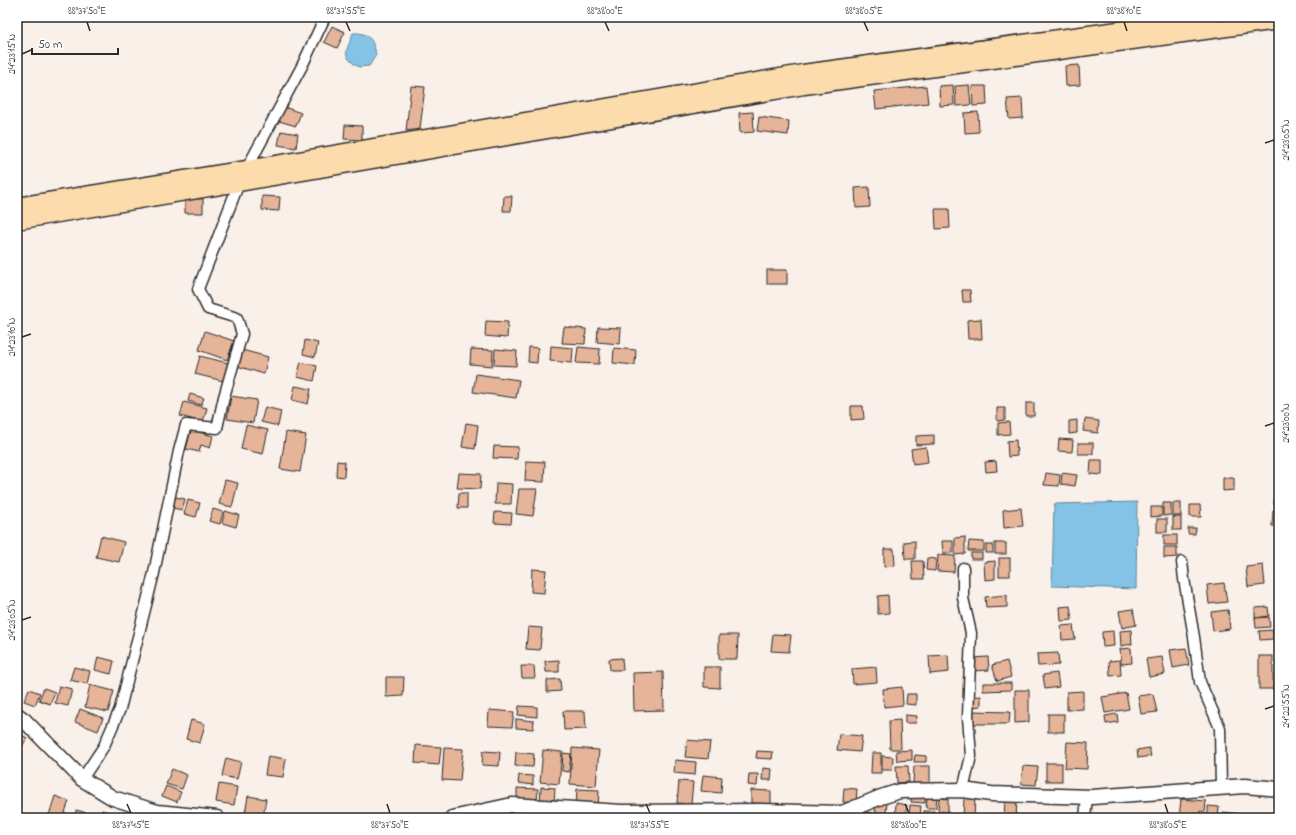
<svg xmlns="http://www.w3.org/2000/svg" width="1296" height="835" viewBox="0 0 1296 835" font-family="'Indie Flower',sans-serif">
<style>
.water{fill:#84c3e5;stroke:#60869b}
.building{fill:#e6b498;stroke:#2b2b2b}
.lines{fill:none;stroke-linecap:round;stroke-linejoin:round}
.street-casing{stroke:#2b2b2b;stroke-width:13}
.secondary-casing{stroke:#2b2b2b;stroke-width:17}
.primary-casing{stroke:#2b2b2b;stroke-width:19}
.street{stroke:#fff;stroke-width:10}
.secondary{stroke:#fff;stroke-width:14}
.primary{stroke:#fcdcac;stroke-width:16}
.ticks{fill:none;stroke:#2b2b2b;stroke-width:1.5}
.neatline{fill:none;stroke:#2b2b2b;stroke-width:1.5}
.ticks-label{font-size:10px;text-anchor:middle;fill:#2b2b2b}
</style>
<rect width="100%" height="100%" fill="#faf0ea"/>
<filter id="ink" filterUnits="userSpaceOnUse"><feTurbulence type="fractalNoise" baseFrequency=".025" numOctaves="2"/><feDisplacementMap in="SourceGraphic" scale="8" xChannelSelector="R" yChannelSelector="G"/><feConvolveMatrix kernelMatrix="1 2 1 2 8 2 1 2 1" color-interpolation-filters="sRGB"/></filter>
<g filter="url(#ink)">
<!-- water -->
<g class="water">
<path d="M353,33c16,-1 21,8 23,22l-7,11 -10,1c-20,-12 -11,-17 -6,-34z"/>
<path d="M1137,502l-1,87 -84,-3 2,-82z"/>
</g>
<!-- building -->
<g class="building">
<path d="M332,26l13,6 -8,16 -13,-6z"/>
<path d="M1079,65l1,20 -14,1 -1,-20z"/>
<path d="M953,85l1,20 -14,1 -1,-20z"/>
<path d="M969,85l2,20 -15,1 -1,-20z"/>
<path d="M411,86l14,1 -5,42 -14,2z"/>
<path d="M926,86l2,17 -52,6 -2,-18z"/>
<path d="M972,86h14l1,19 -14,1z"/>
<path d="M1022,98l1,20 -14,1 -2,-20z"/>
<path d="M284,107l17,6 -5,13 -17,-5z"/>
<path d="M753,112l1,20 -14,1 -1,-20z"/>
<path d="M978,112l1,20 -14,1 -1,-20z"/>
<path d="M759,117l30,4 -1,14 -31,-4z"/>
<path d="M345,125l17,1v14l-18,-1z"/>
<path d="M281,131l17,3 -2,14 -18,-3z"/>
<path d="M869,187l1,20 -14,1 -1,-20z"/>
<path d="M262,196l18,1 -1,14 -17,-1z"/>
<path d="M504,196h8l-1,15h-8z"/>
<path d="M185,198l18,1v14h-18z"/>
<path d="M935,209h14l1,19 -14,1z"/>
<rect x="767" y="270" width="20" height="14"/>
<path d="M962,290h8l1,12h-8z"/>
<path d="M981,319l1,20h-14l-1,-19z"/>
<path d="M486,321l22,1 -1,16 -22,-2z"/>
<path d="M564,327l22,2 -1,15 -23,-1z"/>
<path d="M598,327l23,1 -1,16 -23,-2z"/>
<path d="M205,331l29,10 -7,19 -28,-10z"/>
<path d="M305,340l13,3 -3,14 -12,-3z"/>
<path d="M551,346l22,2 -1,15 -22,-2z"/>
<path d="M529,347l9,1 -1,15 -9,-1z"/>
<path d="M578,347l22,2 -1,15 -23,-1z"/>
<path d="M614,348l22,2 -1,15 -22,-2z"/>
<path d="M471,349l22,1 -1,16 -22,-2z"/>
<path d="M495,349l22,2 -1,15 -22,-1z"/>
<path d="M242,350l26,7 -4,17 -27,-8z"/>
<path d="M200,356l28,7 -5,18 -28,-7z"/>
<path d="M301,362l16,4 -3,15 -17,-4z"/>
<path d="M476,374l43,6 -3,18 -43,-6z"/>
<path d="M295,386l16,3 -3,15 -16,-4z"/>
<path d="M190,394l14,4 -3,7 -13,-4z"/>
<path d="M231,396l26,4 -4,23 -26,-4z"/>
<path d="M184,402l23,6 -4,14 -23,-6z"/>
<rect x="1026" y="403" width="8" height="13"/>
<path d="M851,406h12l1,13 -13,1z"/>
<path d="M265,407l16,4 -3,15 -17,-4z"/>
<path d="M997,408h8v12l-8,1z"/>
<path d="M1085,419l14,2 -1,12 -15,-2z"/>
<path d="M1077,420v13l-8,1v-13z"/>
<path d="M1009,422l1,12 -12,1v-12z"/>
<path d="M466,423l12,2 -3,24 -13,-2z"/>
<path d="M246,425l22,5 -5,24 -22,-5z"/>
<path d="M191,430l22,6 -3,12 -9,-3 -2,7 -13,-3z"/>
<path d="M286,432l20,3 -6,37 -20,-3z"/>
<path d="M934,435v9l-18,1v-9z"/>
<path d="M1059,439l14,1 -1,12 -14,-1z"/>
<path d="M1016,440l1,16 -9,1 -1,-16z"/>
<rect x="1078" y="443" width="15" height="11"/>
<path d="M494,446l24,1 -1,12 -24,-1z"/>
<path d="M926,447l2,15 -15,2 -2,-15z"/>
<path d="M1091,460h11v15l-12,-1z"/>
<path d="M337,461l8,1 -1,15 -8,-1z"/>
<path d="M526,461l19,1 -1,20 -19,-1z"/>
<path d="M996,461l1,10 -11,1 -1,-10z"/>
<path d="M459,473l22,1 -1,15 -23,-1z"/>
<path d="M1046,473l14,2 -1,11 -15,-1z"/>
<path d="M1062,473l15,2 -2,11 -14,-2z"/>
<path d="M1223,478h11v12l-11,1z"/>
<path d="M225,480l13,3 -6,24 -13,-3z"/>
<path d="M496,483l16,1 -1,20h-16z"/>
<path d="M1275,488l4,1v15h-5z"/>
<path d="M519,489h18l-4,27 -17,-2z"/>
<path d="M459,493h8v15h-9z"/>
<path d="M171,496l14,3 -3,11 -14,-3z"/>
<path d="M188,500l12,3 -4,14 -12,-3z"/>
<path d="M1163,503h8v12l-8,1z"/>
<rect x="1173" y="503" width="8" height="13"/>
<path d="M1190,505h10l1,12h-11z"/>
<path d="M1151,507h11v9l-11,1z"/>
<path d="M1021,508l2,18 -19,2 -1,-18z"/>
<path d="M213,509l10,3 -3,12 -11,-3z"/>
<path d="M1273,510h6v16h-7z"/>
<path d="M225,511l14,4 -3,12 -14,-4z"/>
<path d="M495,512l17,1 -1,11 -17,-1z"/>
<rect x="1173" y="517" width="8" height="13"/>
<rect x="1157" y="519" width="10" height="13"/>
<path d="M1188,528h8l-1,6h-7z"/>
<rect x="1164" y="535" width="13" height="10"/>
<path d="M101,536l23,6 -5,20 -23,-5z"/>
<path d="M965,537v17l-10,1v-17z"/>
<path d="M915,541v18h-10l-1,-17z"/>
<path d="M942,541h11v12h-10z"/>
<path d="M969,541l15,1v9h-16z"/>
<rect x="995" y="543" width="11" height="11"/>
<rect x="986" y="545" width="7" height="8"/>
<path d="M1164,547h13v10l-13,1z"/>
<path d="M884,549h10l1,17 -11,1z"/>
<rect x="971" y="553" width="11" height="6"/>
<path d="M938,555l17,1 -1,16 -17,-1z"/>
<path d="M927,558l9,1 -1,12 -9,-1z"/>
<rect x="999" y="558" width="11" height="18"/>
<path d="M912,561h11l1,18h-11z"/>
<path d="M995,561v18l-10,1 -1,-18z"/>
<path d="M1263,565l2,20 -17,2 -2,-20z"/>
<path d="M532,569l14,1 -2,23 -13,-1z"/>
<path d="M1224,583l3,19 -18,2 -2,-19z"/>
<path d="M888,595l1,18 -11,1v-18z"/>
<path d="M1007,595v12l-21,1 -1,-11z"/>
<path d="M1070,606l2,14 -11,1 -1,-14z"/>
<path d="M1268,607l1,9 -14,2v-10z"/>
<path d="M1133,609l3,16 -14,3 -3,-17z"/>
<path d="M1228,610l2,19 -17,2 -2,-19z"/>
<path d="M1269,617l1,10 -14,1 -1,-10z"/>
<path d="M1073,625l2,14 -13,1 -1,-14z"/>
<path d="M528,627l14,1 -2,22 -14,-1z"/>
<path d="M1131,630l1,14 -11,2 -1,-15z"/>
<path d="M1273,630v9l-13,1 -1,-9z"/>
<path d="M1113,631l1,15 -11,1 -1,-15z"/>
<path d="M773,634l18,1 -2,17 -18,-1z"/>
<path d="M719,635h19l-1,24h-18z"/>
<path d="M1131,648l1,15 -11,1 -1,-15z"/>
<path d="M1186,648l3,17 -16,3 -3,-18z"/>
<path d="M1058,653l1,12 -21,1 -1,-12z"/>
<path d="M948,655l1,17 -19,2 -1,-18z"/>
<rect x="1259" y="656" width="14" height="33"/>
<path d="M98,657l16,4 -3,13 -16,-4z"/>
<path d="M988,657l1,13 -17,1 -1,-13z"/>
<path d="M1162,657l3,17 -16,3 -3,-18z"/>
<path d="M622,658l1,12h-13l-1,-11z"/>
<path d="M559,660v12h-13l-1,-11z"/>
<path d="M1120,660l1,15 -11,1 -1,-15z"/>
<path d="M1007,661l4,16 -14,4 -5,-16z"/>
<path d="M521,666h13l1,12h-13z"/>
<path d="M74,667l16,4 -3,13 -17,-4z"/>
<path d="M704,667h16v21l-16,-1z"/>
<path d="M876,667l1,15 -24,2 -1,-15z"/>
<path d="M663,672l1,38 -30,1 -1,-38z"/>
<path d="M1057,673l2,14 -14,2 -2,-14z"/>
<path d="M386,677h18l-1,19 -17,1z"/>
<path d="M560,679l1,12 -14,1v-12z"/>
<path d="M983,683h28v7l-28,1z"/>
<path d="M90,685l24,6 -6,21 -23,-5z"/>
<path d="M59,686l13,3 -4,17 -13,-3z"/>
<path d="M902,687l1,18 -19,2 -1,-18z"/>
<path d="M44,688l11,4 -5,12 -11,-4z"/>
<path d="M29,689l11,4 -5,12 -11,-4z"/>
<path d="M1015,690h14v32l-14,1z"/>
<path d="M1083,691v18l-16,1v-18z"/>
<path d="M1126,693l3,16 -24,4 -3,-16z"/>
<path d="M907,694h9v11l-10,-1z"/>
<path d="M1153,694l4,18 -16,2 -3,-18z"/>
<path d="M981,696v10l-10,1v-10z"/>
<path d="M519,706l18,1v10l-19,-2z"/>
<path d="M80,709l23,9 -5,13 -23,-9z"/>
<path d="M489,710l25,2 -2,15 -24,-1z"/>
<path d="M563,711h22l1,18 -22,1z"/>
<path d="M972,711l38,1 -1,12h-37z"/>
<rect x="1048" y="714" width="16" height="18"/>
<path d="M1117,714l1,8 -12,2 -1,-8z"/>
<path d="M905,715l12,1 -1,7h-11z"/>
<path d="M516,719l18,2 -1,8 -17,-1z"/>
<path d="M191,720l14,4 -5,19 -14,-4z"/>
<path d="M900,720l1,29h-11l-1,-28z"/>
<path d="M17,732l10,6 -10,17z"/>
<path d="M839,734l23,2 -2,16 -23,-2z"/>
<path d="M687,740l23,2 -2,17 -23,-2z"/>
<path d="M1067,742l21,1 -1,26 -22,-1z"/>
<path d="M416,745l25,2 -2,18 -24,-2z"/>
<path d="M444,748l19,1 -3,32 -18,-1z"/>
<path d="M572,748l27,2 -3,36 -26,-2z"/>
<path d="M1149,748l2,8 -13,2 -1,-8z"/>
<path d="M543,750l19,2 -3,32 -19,-2z"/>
<path d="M912,750v10l-15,1 -1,-10z"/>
<path d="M483,751l17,1 -1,14 -17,-1z"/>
<path d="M757,751l16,1 -1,7 -16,-1z"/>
<path d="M516,752l18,2 -1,13 -18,-1z"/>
<path d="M563,753l8,1 -2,18 -7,-1z"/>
<path d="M872,753h9v20h-10z"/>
<path d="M915,755l11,1v6h-12z"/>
<path d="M268,756l18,3 -3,18 -18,-2z"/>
<path d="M882,756l11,1 -1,13h-10z"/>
<path d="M226,758l15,4 -4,17 -15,-3z"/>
<path d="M675,760l21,2 -1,13 -21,-2z"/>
<rect x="1046" y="763" width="16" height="18"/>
<path d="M896,766h12l1,16 -12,1z"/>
<path d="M914,766h16v18l-17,-1z"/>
<path d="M1023,766l15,1 -2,18 -15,-1z"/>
<path d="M763,768l9,1 -1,11h-9z"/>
<path d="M172,769l15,6 -5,14 -16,-5z"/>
<path d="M749,774h9l-1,12 -9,-1z"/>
<path d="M519,775l14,1v9l-15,-2z"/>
<path d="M703,775l19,2 -1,16 -20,-2z"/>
<path d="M679,781l14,1 -2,22 -14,-1z"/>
<path d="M219,784l18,3 -3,18 -18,-3z"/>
<path d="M166,786l15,6 -4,10 -15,-6z"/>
<path d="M541,787l14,1 -1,15 -14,-1z"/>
<path d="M517,788l21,1 -1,12 -20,-1z"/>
<path d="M844,788l13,1 -1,14 -13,-1z"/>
<path d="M577,789l22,1 -1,18 -22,-1z"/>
<path d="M751,790l20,1v13l-20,-1z"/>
<path d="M912,793l13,1v9l-14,-1z"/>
<path d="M927,795h10l-1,13h-10z"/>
<path d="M55,796l14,5 -6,17 -14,-3z"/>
<path d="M248,796l18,3 -3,18 -18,-3z"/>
<path d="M939,798l9,1v13l-10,-1z"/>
<path d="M964,798l11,1 -1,19h-11z"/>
<path d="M1005,799l12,1 -1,18h-12z"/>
<path d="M1181,799l25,2 -1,11 -5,-1 -1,7h-20z"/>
<path d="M876,801l11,1 -1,11 -11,-1z"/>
<path d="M896,803l11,2 -2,13h-10z"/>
<path d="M910,805l11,1 -1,11 -11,-1z"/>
<path d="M1208,806l11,1 -1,11h-14v-4h4z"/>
<path d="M76,810l15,4 -1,4h-15z"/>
<path d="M102,810l14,5 -1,3h-15z"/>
<path d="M854,811l19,2v5h-20z"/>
<rect x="924" y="811" width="10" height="7"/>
<path d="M1223,812l18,2 -1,4h-18z"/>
</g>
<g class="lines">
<!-- street casing -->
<g class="street-casing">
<g id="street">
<path d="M1182,562l2,17 10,58 6,45 20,46 1,60"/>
<path d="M963,568v30l8,35 -3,84 3,39 -8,34"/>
<path d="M82,779l22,-33 16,-37 34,-136 25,-122 7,-26 31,3 7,-31 18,-63 -5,-16 -29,-9 -10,-20 41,-106 63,-117 23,-49"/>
<path d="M1085,818l2,-21"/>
</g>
</g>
<!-- secondary casing -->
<g class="secondary-casing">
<g id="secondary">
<path d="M17,715l7,5 58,59 31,19 44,14 60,6"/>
<path d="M452,818l60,-13 109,7 140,-1 81,2 39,-16 19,-6 63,-1 28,4 101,3 153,-11 34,3"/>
</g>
</g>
<!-- primary casing -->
<g class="primary-casing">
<g id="primary">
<path d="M17,206l230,-37 556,-96 410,-56"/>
<path d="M17,221l787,-135 475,-65"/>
</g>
</g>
<!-- street -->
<use href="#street" class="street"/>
<!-- secondary -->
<use href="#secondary" class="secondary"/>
<!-- primary -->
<use href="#primary" class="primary"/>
</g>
</g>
<!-- ticks -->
<path class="ticks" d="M87,22l3,9M346,22l4,9M605,22l4,9M864,22l4,9M1124,22l3,9M22,54l9,-4M1265,143l9,-3M22,337l9,-3M1265,426l9,-3M22,620l9,-3M1265,709l9,-3M127,804l4,9M387,804l3,9M646,804l4,9M905,804l4,9M1165,804l3,9"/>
<!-- margin -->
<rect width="1296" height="835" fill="none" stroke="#fff" stroke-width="44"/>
<!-- scale -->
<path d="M32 48v6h86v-6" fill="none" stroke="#2b2b2b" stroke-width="2"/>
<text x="38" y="48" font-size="12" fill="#2b2b2b" stroke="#ffffff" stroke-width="3" paint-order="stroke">50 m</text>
<rect x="22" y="22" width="1252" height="791" class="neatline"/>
<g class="ticks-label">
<text x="87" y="14">88°37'50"E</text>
<text x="346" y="14">88°37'55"E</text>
<text x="605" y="14">88°38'00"E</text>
<text x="864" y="14">88°38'05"E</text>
<text x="1124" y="14">88°38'10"E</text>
<text transform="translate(11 54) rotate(-90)" y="4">24°23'15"N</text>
<text transform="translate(1285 140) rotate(-90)" y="4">24°23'05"N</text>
<text transform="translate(11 337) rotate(-90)" y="4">24°23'10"N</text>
<text transform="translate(1285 423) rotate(-90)" y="4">24°23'00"N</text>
<text transform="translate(11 620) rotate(-90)" y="4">24°23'05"N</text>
<text transform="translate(1285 706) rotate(-90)" y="4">24°22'55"N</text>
<text x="131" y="828">88°37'45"E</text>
<text x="390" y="828">88°37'50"E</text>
<text x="650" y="828">88°37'55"E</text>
<text x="909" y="828">88°38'00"E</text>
<text x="1168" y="828">88°38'05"E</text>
</g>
</svg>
